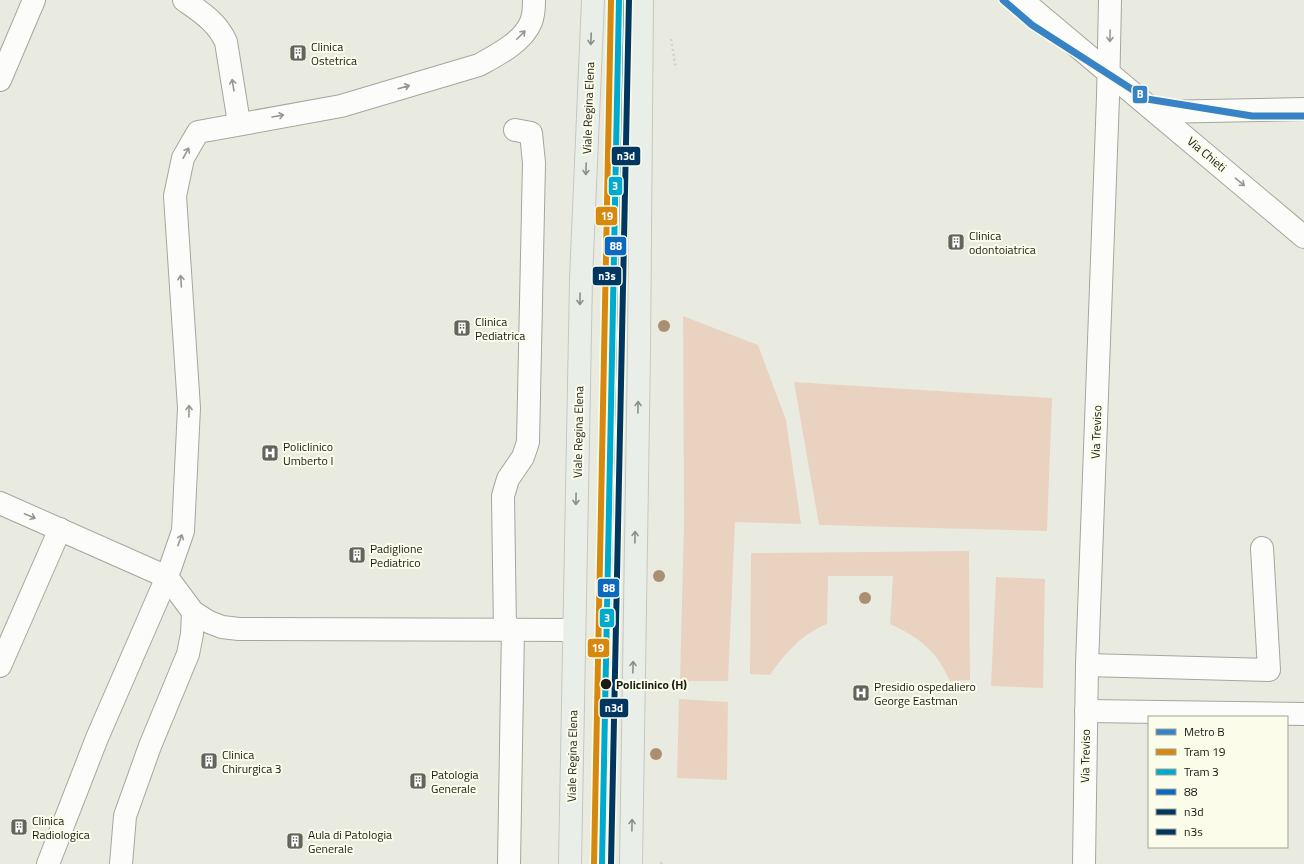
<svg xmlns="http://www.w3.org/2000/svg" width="1304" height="864" viewBox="0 0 1304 864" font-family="'Titillium Web',sans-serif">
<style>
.green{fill:#e9d3c0}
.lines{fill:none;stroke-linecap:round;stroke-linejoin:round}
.minor-casing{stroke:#a5a69e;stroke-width:24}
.major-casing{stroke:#c6c6c0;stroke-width:24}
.path{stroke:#d1d2cf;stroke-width:2.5;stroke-dasharray:2 3;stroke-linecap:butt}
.minor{stroke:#fcfcfa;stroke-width:22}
.major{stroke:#eaeee8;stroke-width:22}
.bus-1-casing{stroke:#fbfdea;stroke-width:9}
.bus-2-casing{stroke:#fbfdea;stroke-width:9}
.bus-3-casing{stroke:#fbfdea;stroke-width:9}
.bus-1{stroke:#0c69bf;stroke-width:6}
.bus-2{stroke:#00365f;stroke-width:6}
.bus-3{stroke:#00365f;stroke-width:6}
.tram-1-casing{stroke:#fbfdea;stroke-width:9}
.tram-2-casing{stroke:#fbfdea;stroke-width:9}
.tram-1{stroke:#d7890f;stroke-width:6}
.tram-2{stroke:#00a9ce;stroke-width:6}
.metro-1-casing{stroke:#fbfdea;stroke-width:10}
.metro-1{stroke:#3783c6;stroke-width:7}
.tree{fill:#ac8e71}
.oneway{stroke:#969792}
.oneway2{stroke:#8c8f89}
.stop-dot{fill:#1a1b14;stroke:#fbfdea;stroke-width:1.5}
.labels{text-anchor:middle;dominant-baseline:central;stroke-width:4;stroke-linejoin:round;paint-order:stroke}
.poi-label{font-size:12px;fill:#1a1b14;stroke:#fbfdea;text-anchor:start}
.street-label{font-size:12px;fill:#1a1b14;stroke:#fbfdea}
.stop-label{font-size:12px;font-weight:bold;fill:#1a1b14;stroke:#fbfdea;text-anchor:start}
.line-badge{stroke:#fbfdea;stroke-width:1.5}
.badge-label{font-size:11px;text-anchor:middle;font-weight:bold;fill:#fff}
</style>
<rect width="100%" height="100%" fill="#eaebe0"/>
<!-- green -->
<g class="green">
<path d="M683,316l75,29 28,75 15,104 -66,-2 -7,159h-48l4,-161z"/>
<path d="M794,382l258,16 -5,133 -228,-6z"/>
<path d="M969,551l1,129 -20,1c-14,-31 -30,-43 -60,-57l3,-48h-65l-1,48c-26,11 -40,27 -57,51l-20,-1 1,-121z"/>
<path d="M996,577l49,2 -2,109 -52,-2z"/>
<path d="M679,699l49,3 -1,78 -50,-2z"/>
</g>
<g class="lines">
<!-- minor casing -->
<g class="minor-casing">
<g id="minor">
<path d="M184,0c18,13 33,22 42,42l13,81"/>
<path d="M1022,0l282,237"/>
<path d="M0,80l34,-80"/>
<path d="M1156,112l148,-3"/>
<path d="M0,503l167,74 26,35 16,10 13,5 17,2 335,1"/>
<path d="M505,630l-2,-134 5,-17 15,-22 5,-15 6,-279 -3,-30 -16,-3"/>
<path d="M1087,665l182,5 -7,-122"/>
<path d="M0,666l60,-137"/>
<path d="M1086,711l218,3"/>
<path d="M48,864l49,-126 70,-161 16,-46 6,-123 -14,-212 8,-38 15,-26 143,-26 138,-41c18,-10 44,-23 52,-43 3,-7 3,-15 3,-22"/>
<path d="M121,864l4,-48 25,-70 38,-92 4,-20 1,-22"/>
<path d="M509,864l4,-235"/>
<path d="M603,864l6,-352 12,-512"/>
<path d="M1084,864l3,-199 21,-568 2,-97"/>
</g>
</g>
<!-- major casing -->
<g class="major-casing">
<g id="major">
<path d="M570,864l11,-585 12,-279"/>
<path d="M631,864l8,-512 3,-352"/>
</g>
</g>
<!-- path -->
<g class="path">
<path d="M671,39l5,30"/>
<path d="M661,864l1,-3"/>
</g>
<!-- minor -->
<use href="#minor" class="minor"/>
<!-- major -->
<use href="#major" class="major"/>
<!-- bus-1 casing -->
<g class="bus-1-casing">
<path id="bus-1" d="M603,864l18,-864"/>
</g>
<!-- bus-2 casing -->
<g class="bus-2-casing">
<path id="bus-2" d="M611,864l18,-864"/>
</g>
<!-- bus-3 casing -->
<g class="bus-3-casing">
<path id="bus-3" d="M595,864l18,-864"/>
</g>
<!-- bus-1 -->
<use href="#bus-1" class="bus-1"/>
<!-- bus-2 -->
<use href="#bus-2" class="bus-2"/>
<!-- bus-3 -->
<use href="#bus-3" class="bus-3"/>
<!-- tram-1 casing -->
<g class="tram-1-casing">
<path id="tram-1" d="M594,864l17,-864"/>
</g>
<!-- tram-2 casing -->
<g class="tram-2-casing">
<path id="tram-2" d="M602,864l17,-864"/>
</g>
<!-- tram-1 -->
<use href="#tram-1" class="tram-1"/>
<!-- tram-2 -->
<use href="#tram-2" class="tram-2"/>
<!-- metro-1 casing -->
<g class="metro-1-casing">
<path id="metro-1" d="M1003,0l29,25 115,74 105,17h52"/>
</g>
<!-- metro-1 -->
<use href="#metro-1" class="metro-1"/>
</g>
<!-- trees -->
<g class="tree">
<circle cx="664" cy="326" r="6"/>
<circle cx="659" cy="576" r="6"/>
<circle cx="865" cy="598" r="6"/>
<circle cx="656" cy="754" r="6"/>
</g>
<!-- one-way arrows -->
<defs><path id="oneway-shaft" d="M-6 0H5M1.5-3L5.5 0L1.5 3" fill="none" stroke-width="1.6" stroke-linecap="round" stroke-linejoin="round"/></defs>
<g class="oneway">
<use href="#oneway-shaft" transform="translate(521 35) rotate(-45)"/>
<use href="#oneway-shaft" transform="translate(1110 36) rotate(91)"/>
<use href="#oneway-shaft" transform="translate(233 85) rotate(-99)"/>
<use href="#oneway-shaft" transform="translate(404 87) rotate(-16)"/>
<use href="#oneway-shaft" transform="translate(278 116) rotate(-10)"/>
<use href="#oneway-shaft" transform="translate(186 153) rotate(-61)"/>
<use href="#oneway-shaft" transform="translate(1240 182) rotate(40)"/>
<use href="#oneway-shaft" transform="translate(181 281) rotate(-94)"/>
<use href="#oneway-shaft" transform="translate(189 411) rotate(-89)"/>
<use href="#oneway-shaft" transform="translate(30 516) rotate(23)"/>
<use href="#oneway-shaft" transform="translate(180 540) rotate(-70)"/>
</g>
<g class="oneway2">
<use href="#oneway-shaft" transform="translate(591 39) rotate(92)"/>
<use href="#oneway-shaft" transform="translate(586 169) rotate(92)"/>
<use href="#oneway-shaft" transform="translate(580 299) rotate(91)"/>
<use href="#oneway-shaft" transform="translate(638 407) rotate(-89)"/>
<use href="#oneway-shaft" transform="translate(576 499) rotate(91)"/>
<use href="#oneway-shaft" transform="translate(635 537) rotate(-89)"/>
<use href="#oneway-shaft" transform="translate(633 667) rotate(-89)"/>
<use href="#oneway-shaft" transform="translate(632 825) rotate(-89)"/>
</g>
<!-- icons -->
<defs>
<g id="building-square" transform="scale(0.9)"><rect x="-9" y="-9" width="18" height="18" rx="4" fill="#63645b" stroke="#fbfdea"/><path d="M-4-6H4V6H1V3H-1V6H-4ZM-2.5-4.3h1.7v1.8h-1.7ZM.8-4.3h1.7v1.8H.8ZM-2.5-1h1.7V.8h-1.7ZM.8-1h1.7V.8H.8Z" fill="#fff"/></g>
<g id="hospital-square" transform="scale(0.9)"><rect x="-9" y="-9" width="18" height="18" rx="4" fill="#63645b" stroke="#fbfdea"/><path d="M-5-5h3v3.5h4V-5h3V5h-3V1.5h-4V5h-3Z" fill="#fff"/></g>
</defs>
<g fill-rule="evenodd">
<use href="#building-square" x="298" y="53"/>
<use href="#building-square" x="956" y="242"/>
<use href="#building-square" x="462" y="328"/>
<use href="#hospital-square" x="270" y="453"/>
<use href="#building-square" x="357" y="555"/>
<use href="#hospital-square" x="861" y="693"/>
<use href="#building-square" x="209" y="761"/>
<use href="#building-square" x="418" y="781"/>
<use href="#building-square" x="19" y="827"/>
<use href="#building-square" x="295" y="841"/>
</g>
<!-- markers -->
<circle class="stop-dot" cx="606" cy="684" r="6"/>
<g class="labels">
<!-- poi labels -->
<g class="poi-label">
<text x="311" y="46">Clinica<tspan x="311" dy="14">Ostetrica</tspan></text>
<text x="969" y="235">Clinica<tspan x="969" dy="14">odontoiatrica</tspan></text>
<text x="475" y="321">Clinica<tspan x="475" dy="14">Pediatrica</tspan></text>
<text x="283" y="446">Policlinico<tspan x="283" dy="14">Umberto I</tspan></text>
<text x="370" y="548">Padiglione<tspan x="370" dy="14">Pediatrico</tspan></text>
<text x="874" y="686">Presidio ospedaliero<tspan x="874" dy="14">George Eastman</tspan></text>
<text x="222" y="754">Clinica<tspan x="222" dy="14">Chirurgica 3</tspan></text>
<text x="431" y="774">Patologia<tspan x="431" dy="14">Generale</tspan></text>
<text x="32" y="820">Clinica<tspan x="32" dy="14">Radiologica</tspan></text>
<text x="308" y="834">Aula di Patologia<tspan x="308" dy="14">Generale</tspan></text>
</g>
<!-- street labels -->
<g class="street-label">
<text transform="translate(588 108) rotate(-88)">Viale Regina Elena</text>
<text transform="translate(1207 154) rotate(40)">Via Chieti</text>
<text transform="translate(578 432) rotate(-89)">Viale Regina Elena</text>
<text transform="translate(1096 432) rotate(-88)">Via Treviso</text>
<text transform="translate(572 756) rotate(-89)">Viale Regina Elena</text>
<text transform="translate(1085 756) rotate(-89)">Via Treviso</text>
</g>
<!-- stop labels -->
<g class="stop-label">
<text x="616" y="684">Policlinico (H)</text>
</g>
</g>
<g class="line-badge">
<rect x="1132" y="85" width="16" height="19" rx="4" fill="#3783c6"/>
<rect x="611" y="146" width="30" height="20" rx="4" fill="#00365f"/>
<rect x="608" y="176" width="15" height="20" rx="4" fill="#00a9ce"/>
<rect x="595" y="206" width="23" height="20" rx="4" fill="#d7890f"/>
<rect x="604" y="236" width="23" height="20" rx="4" fill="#0c69bf"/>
<rect x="592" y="266" width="30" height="20" rx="4" fill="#00365f"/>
<rect x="597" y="578" width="23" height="20" rx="4" fill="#0c69bf"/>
<rect x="599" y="608" width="16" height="20" rx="4" fill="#00a9ce"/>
<rect x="587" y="638" width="23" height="20" rx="4" fill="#d7890f"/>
<rect x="599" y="698" width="30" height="20" rx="4" fill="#00365f"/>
</g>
<g class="badge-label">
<text x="1140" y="98">B</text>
<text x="626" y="160">n3d</text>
<text x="615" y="190">3</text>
<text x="607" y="220">19</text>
<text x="616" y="250">88</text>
<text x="607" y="280">n3s</text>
<text x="609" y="592">88</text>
<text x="607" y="622">3</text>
<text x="598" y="652">19</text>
<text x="614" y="712">n3d</text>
</g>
<!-- legend -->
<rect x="1148" y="716" width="140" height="132" fill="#fbfdea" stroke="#a1a394"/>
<rect x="1156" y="729" width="20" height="6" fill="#3783c6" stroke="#a1a394"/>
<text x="1184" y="736" font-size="12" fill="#1a1b14">Metro B</text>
<rect x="1156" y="749" width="20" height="6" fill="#d7890f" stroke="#a1a394"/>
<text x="1184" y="756" font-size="12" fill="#1a1b14">Tram 19</text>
<rect x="1156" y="769" width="20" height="6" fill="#00a9ce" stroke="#a1a394"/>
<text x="1184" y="776" font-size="12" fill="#1a1b14">Tram 3</text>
<rect x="1156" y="789" width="20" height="6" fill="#0c69bf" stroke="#a1a394"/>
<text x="1184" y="796" font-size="12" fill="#1a1b14">88</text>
<rect x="1156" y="809" width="20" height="6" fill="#00365f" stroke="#a1a394"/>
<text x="1184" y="816" font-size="12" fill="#1a1b14">n3d</text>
<rect x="1156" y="829" width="20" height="6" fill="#00365f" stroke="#a1a394"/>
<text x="1184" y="836" font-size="12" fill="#1a1b14">n3s</text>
</svg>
